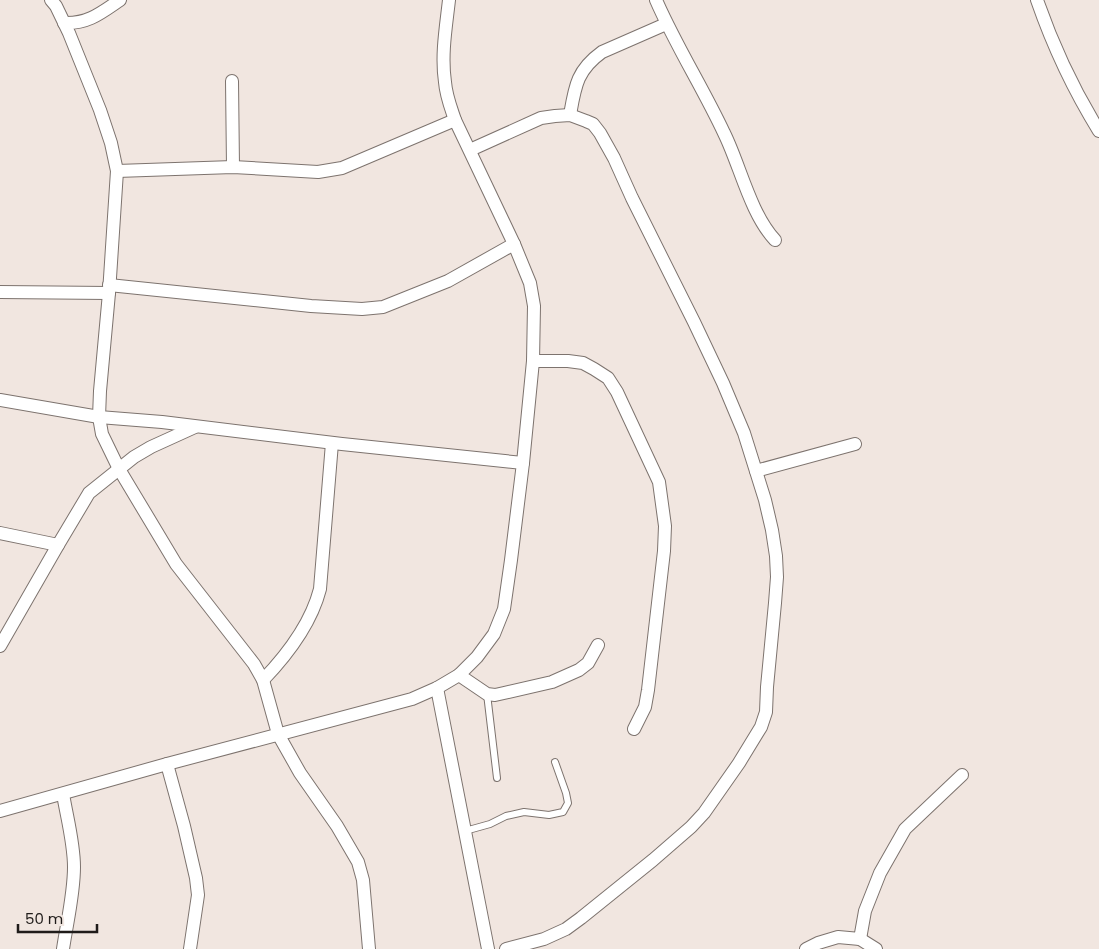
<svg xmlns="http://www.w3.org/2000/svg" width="1099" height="949" viewBox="0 0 1099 949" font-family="Poppins,sans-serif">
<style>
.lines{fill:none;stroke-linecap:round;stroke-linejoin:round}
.lane-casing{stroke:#7d736e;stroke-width:8}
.street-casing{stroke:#7d736e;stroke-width:14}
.lane{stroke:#fff;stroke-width:6}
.street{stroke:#fff;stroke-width:12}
</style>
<rect width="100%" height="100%" fill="#f1e6e0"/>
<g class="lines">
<!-- lane casing -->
<g class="lane-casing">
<g id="lane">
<path d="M487,694l10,84"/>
<path d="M465,831l25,-7 16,-8 18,-4 25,3 14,-3 5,-9 -2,-10 -11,-31"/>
</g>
</g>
<!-- street casing -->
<g class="street-casing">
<g id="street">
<path d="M51,0l5,6 13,27 31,77 11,33 6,28 -8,122 -9,98 -1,26 3,17 17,35 57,95 78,100 9,16 15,54 22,39 37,53 21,36 5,18 6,69"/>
<path d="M656,0c20,46 47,88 68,133 16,32 26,80 51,107"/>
<path d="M1037,0c16,46 36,89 62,131"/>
<path d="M64,23c24,1 37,-10 56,-23"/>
<path d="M232,81l1,86"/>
<path d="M570,115c5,-29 7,-45 32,-63l64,-28"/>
<path d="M470,150l71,-32 14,-2 15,-1 16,6 7,3 7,9 14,25 18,40 62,124 29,61 21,50 21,67 7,30 4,26 1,21 -2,26 -8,84 -1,25 -5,15 -22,36 -35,50 -13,14 -38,33 -72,58 -15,11 -22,10 -38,10"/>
<path d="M117,171l116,-4 85,5 24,-4 113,-48"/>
<path d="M109,285l202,21 51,3 21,-2 65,-26 66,-37"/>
<path d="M0,292l109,1"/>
<path d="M533,361h35l15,2 11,6 14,9 9,14 42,90 6,44 -1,25 -16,139 -3,17 -11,22"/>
<path d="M0,400l99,17 63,5 180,22 181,19"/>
<path d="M756,471l99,-27"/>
<path d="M0,533l58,12"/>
<path d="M0,646l58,-101 31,-52 45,-36 17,-10 44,-20"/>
<path d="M459,675l28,19 8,1 9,-2 48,-11 27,-12 9,-7 10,-18"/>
<path d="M263,680c25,-26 48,-56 57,-91l12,-146"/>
<path d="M437,688l51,261"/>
<path d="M167,764l17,62 12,52 2,17 -8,54"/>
<path d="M63,794c4,24 11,49 11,73 0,27 -7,55 -11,82"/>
<path d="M0,811l167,-47 245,-65 25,-11 22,-13 18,-18 17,-23 10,-25 7,-49 12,-97 10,-102 1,-55 -4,-23 -16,-39 -59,-124c-4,-12 -9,-24 -10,-38 -4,-27 1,-55 4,-82"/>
<path d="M860,939l5,-28 15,-38 25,-44 57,-54"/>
<path d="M806,949l12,-6 20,-6 22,2 16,10"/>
</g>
</g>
<!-- lane -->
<use href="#lane" class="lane"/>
<!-- street -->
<use href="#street" class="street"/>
</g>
<!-- scale -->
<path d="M18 924v8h79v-8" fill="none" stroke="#1f1b19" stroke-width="2.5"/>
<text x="25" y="924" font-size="15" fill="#1f1b19" stroke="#f1e6e0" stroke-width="4" paint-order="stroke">50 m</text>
</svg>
